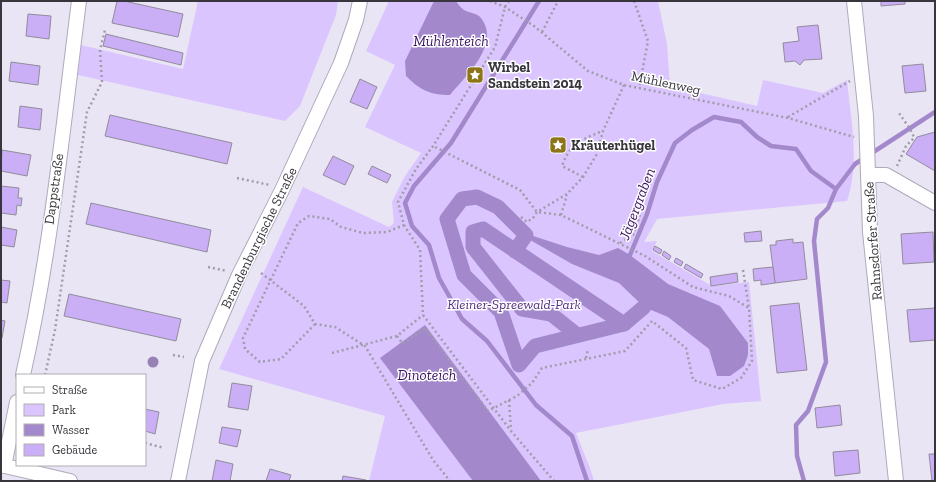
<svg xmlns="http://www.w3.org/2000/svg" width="936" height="482" viewBox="0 0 936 482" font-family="'Zilla Slab',serif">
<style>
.green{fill:#dac5fe}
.water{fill:#a389cc}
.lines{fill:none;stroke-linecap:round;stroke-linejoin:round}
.stream{stroke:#a389cc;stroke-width:4.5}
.canal{stroke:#a389cc;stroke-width:15}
.building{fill:#caaff6;stroke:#918c9b}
.minor-casing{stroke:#afa9b9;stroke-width:16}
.path{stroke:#a09ca8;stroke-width:2.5;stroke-dasharray:2 3;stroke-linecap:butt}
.minor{stroke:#fff;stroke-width:14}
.tree{fill:#9881b5}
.labels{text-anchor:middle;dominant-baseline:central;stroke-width:3;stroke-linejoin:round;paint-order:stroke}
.poi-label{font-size:14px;font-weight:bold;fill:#38363c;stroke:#fff;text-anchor:start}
.street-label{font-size:14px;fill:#38363c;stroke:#fff}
.park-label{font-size:14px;font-style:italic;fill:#542f80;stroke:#fff}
.water-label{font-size:15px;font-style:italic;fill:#3a1162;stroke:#fff}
</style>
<rect width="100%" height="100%" fill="#eae5f5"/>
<!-- green -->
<g class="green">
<path d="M198,1h140l-2,14 -36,91 -15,15 -207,-46 3,-30 102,24z"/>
<path d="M389,1h269l9,43 3,42 87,20 6,-26 60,13 24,-13c4,41 13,82 0,121l-190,18 -13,23 13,-1 -5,10 60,35 37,-4 12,119 -38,3 -147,29 14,35 4,13h-225l16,-65 -166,-47 84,-182 86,40 5,-4 -2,-21 13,-26 16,-23 -56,-26 30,-62 -29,-14z"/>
</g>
<!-- water -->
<g class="water">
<path d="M434,1h22c2,3 5,7 8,9 5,3 13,3 17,8 20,26 -15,58 -31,77 -20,0 -30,-5 -44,-19l-1,-15z"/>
<path d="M527,234l40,13 32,8 19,-7 12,7 38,29 52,22 28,37v12l-4,11 -14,10h-13l-8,-27 -41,-32 -24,-10 -25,-24 -47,-19 -47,-27z"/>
<path d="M425,325l116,156h-68l-93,-123z"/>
</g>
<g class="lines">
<!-- stream -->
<g class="stream">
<path d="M539,1l-88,142 -37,43 -9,17 7,23 17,19 10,33 23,41 25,22 49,64 36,31 15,45"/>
<path d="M630,255l17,-41 10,-32 18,-39 17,-13 22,-13 27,5 16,15 14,9 25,3 15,22 25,18 19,-25 80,-52"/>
<path d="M804,481l-7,-25 -1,-31 12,-14 18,-49 -12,-121 3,-22 11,-11 8,-19"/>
</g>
<!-- canal -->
<g class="canal">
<path d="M515,251l11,-16 -28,-28 -21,-10 -15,2 -15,20 17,56 37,37 18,53 16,-19 89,-22 20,-17"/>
<path d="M576,334l-25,-20 -29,-5 -49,-62v-15l10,-3 141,95"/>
</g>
</g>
<!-- building -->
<g class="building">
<path d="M117,1h7l59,13 -5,23 -66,-14z"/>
<path d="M881,1h24v3l-24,2z"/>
<path d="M28,14l23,2 -2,23 -23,-3z"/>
<path d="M818,25l4,34 -18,1 -4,5 -5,-4 -10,1 -2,-19 16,-2 -2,-14z"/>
<path d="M106,34l77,19 -2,12 -78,-19z"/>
<path d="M11,62l29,4 -2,19 -29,-4z"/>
<path d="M923,64l3,27 -21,2 -3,-27z"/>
<path d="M360,79l17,8 -10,22 -17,-7z"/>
<path d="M20,106l22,3 -2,21 -22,-3z"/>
<path d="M110,115l122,28 -5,21 -122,-28z"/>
<path d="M935,132v39l-29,-17 11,-17z"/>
<path d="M2,150l29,5 -4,21 -26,-5z"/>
<path d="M333,156l21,10 -9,19 -22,-10z"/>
<path d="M372,166l19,9 -4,8 -19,-9z"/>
<path d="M1,186l18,2 -1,10h4l-1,8 -4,-1 -1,10 -15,-2z"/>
<path d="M91,203l120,27 -4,22 -121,-28z"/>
<path d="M628,222l5,1 -2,8 -3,2 -3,-3z"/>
<path d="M1,227l16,3 -3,17 -13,-2z"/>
<path d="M761,231l1,10 -17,1 -1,-9z"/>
<path d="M933,232l1,30 -31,2 -2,-30z"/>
<path d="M793,239v4l10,-1 4,37 -32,4 -5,-38h6v-4z"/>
<path d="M655,246l7,4 -2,4 -7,-4z"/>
<path d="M664,251l7,5 -2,4 -7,-5z"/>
<path d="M676,258l7,4 -2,4 -7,-4z"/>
<path d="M686,264l17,10 -2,4 -17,-10z"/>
<path d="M773,267l2,16 -14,2v-5l-7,1 -1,-12z"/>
<path d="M737,273l1,9 -27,4 -1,-9z"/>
<path d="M1,280l9,1 -3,22 -6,-1z"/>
<path d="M69,294l112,25 -5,22 -112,-25z"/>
<path d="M799,303l8,67 -30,3 -7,-67z"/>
<path d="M935,308v32l-25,2 -3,-32z"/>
<path d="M1,320l4,1 -3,17 -1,-1z"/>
<path d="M232,383l20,3 -4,24 -20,-3z"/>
<path d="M840,405l2,20 -25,3 -2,-20z"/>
<path d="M145,409l14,3 -4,22 -10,-3z"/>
<path d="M222,427l19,3 -4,17 -18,-4z"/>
<path d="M858,450l2,23 -25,3 -2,-24z"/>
<path d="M929,454h6v27h-3z"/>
<path d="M216,460l17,4 -3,17h-18z"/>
<path d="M270,469l21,6 -2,6h-23z"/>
<path d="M343,476l23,4v1h-24z"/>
</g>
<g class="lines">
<!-- minor casing -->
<g class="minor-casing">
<g id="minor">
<path d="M854,1l12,115 4,116 26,249"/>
<path d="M868,175h18l49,28"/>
<path d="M23,375c28,-123 40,-249 56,-374"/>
<path d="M1,465l69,16"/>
<path d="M4,466l13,-64"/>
<path d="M178,481l24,-120 37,-86 43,-85 59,-127 15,-43 4,-19"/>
</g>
</g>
<!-- path -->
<g class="path">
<path d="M490,1l15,6 29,19 54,45 36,14 164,33 66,19"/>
<path d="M509,1l-4,6 -10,40 -62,99 -17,23 -18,33 6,23 16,25 3,65 88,116 43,50"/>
<path d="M634,1l14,40 -9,47"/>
<path d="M542,32l16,-31"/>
<path d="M788,117l62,-36"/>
<path d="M897,166l9,-20 8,-8c-2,-8 -10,-17 -15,-25"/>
<path d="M583,177l-21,-11c9,-24 18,-25 40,-35"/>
<path d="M237,178l33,7"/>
<path d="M561,215l6,-20"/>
<path d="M521,217l6,5 6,-4 4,-6 30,-18 16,-17 14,-23 6,-23 21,-46"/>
<path d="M620,243l13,-8 7,-20"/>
<path d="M208,267l19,4"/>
<path d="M743,270l6,38"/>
<path d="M261,273l43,33 11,18 20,3 30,19 68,114 17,21"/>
<path d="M315,324l-34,35 -21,3 -15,-13 -2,-11 55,-115 11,-7 21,3 11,8 22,6 24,-1 17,-7"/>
<path d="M397,336l6,8 22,-16 63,83 29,-15 15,-13 10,-15 83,-17 27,-30 34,27 7,32 29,9 19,-11 11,-17 -3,-53 -20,-12 -36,-9 -48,-31 -84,-41 -24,-3 -17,-22 -87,-44"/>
<path d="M332,353l65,-17 26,-21"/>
<path d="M173,355l11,2"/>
<path d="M586,358l2,-9"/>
<path d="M45,375l10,-45 32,-218 15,-30 -2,-32 5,-20"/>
<path d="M509,400l2,30"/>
<path d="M145,443l19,5"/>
</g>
<!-- minor -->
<use href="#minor" class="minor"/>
</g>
<!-- trees -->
<circle class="tree" cx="153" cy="362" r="5.5"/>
<!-- icons -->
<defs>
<g id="sight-square" transform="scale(0.9)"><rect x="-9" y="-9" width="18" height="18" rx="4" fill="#8e7419" stroke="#fff"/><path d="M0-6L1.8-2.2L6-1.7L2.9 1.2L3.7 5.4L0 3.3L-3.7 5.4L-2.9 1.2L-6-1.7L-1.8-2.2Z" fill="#fff"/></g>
</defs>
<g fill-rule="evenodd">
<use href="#sight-square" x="475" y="75"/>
<use href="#sight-square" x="558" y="145"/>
</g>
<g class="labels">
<!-- poi labels -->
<g class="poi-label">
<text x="488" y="67">Wirbel<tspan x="488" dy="16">Sandstein 2014</tspan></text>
<text x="571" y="145">Kräuterhügel</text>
</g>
<!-- street labels -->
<g class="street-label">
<text transform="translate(666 83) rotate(12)">Mühlenweg</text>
<text transform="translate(54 189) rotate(-82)">Dappstraße</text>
<text transform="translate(259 238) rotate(-64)">Brandenburgische Straße</text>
<text transform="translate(873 241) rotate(-94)">Rahnsdorfer Straße</text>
</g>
<!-- park labels -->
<g class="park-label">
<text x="514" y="304">Kleiner-Spreewald-Park</text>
</g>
<!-- water labels -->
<g class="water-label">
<text x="451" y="41">Mühlenteich</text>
<text transform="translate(637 204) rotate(-69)">Jägergraben</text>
<text x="427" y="375">Dinoteich</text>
</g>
</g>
<!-- border -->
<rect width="936" height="482" fill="none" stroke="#38363c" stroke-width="4"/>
<!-- legend -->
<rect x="16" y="374" width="130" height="92" fill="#ffffff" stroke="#afafb1"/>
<rect x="24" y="387" width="20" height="6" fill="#ffffff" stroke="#afafb1"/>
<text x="52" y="394" font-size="12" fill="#38363c">Straße</text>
<rect x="24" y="404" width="20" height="12" fill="#dac5fe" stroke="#afafb1"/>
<text x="52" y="414" font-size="12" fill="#38363c">Park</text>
<rect x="24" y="424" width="20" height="12" fill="#a389cc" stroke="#afafb1"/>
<text x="52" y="434" font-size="12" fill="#38363c">Wasser</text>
<rect x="24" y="444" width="20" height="12" fill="#caaff6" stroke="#afafb1"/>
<text x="52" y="454" font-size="12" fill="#38363c">Gebäude</text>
</svg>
